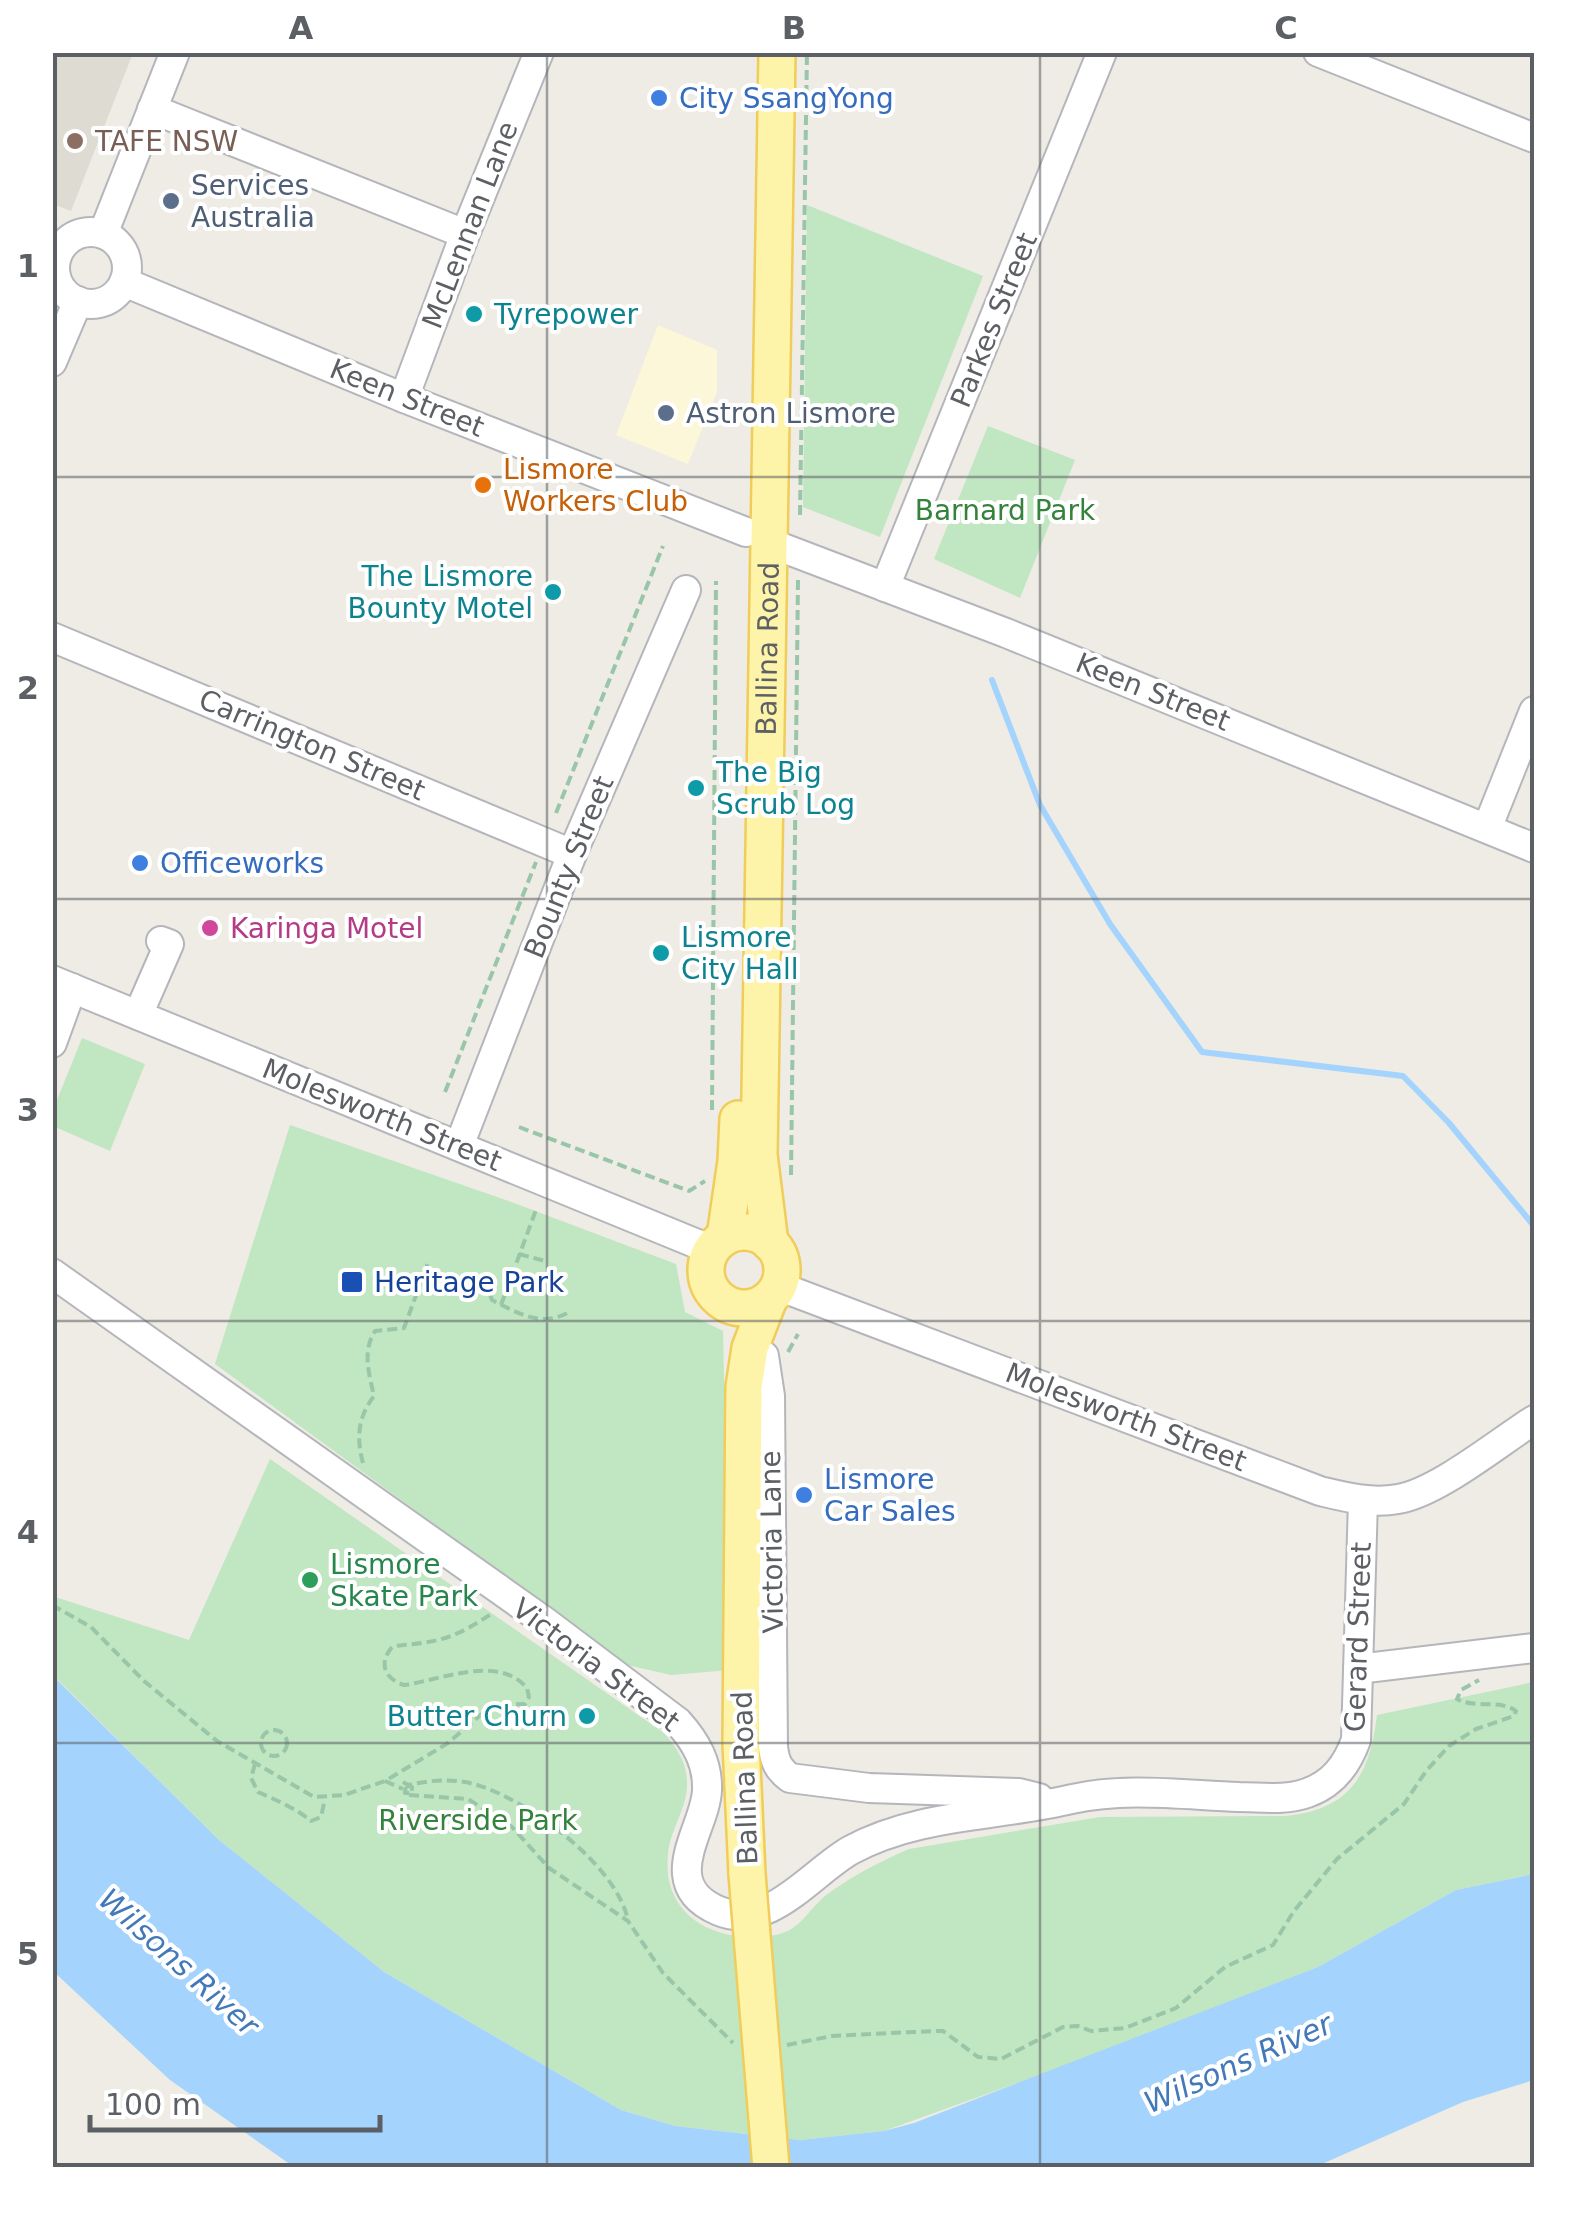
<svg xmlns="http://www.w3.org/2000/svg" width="1587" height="2220" viewBox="0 0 1587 2220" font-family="'DejaVu Sans',sans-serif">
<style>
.commercial{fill:#fdf7d9}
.education{fill:#dedbd2}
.green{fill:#c0e6c2}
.water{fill:#a4d3fe}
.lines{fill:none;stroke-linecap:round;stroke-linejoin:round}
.stream{stroke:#a4d3fe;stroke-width:6}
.minor-casing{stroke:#b4b6bb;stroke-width:32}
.major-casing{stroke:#f0cd5b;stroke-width:40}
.path{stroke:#99c6a8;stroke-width:4;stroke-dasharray:10 5;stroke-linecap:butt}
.minor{stroke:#fff;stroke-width:28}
.major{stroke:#fef4a9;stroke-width:35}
.major-bridge-casing{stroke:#f0cd5b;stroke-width:40;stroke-linecap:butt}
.major-bridge{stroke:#fef4a9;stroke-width:35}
.grid{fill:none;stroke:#5c5f64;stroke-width:2.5;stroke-opacity:0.55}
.shop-dot{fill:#3f7fe0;stroke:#fff;stroke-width:4}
.education-dot{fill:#8d6e63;stroke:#fff;stroke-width:4}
.service-dot{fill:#5c6f8a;stroke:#fff;stroke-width:4}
.culture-dot{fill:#0f9aa8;stroke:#fff;stroke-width:4}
.food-dot{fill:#e8710a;stroke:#fff;stroke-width:4}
.hotel-dot{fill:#d1479c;stroke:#fff;stroke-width:4}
.transit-dot{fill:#1a4fb4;stroke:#fff;stroke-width:4}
.leisure-dot{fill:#2e9e5b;stroke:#fff;stroke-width:4}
.labels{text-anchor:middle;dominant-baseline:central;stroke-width:8;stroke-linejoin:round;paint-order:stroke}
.shop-label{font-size:28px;fill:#366cbe;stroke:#fff;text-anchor:start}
.education-label{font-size:28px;fill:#785e54;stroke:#fff;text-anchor:start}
.service-label{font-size:28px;fill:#4e5e75;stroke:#fff;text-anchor:start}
.street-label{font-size:28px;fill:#5c5f64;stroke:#fff}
.culture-label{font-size:28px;fill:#0d838f;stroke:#fff;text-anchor:start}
.food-label{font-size:28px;fill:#c56008;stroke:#fff;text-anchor:start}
.park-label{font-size:28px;fill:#35823c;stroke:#fff}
.hotel-label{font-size:28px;fill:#b23c85;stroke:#fff;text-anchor:start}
.transit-label{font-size:28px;fill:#164399;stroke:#fff;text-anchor:start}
.leisure-label{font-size:28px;fill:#27864d;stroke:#fff;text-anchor:start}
.water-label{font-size:30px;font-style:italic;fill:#4378b9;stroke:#fff}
.neatline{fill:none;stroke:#5c5f64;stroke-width:4}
.grid-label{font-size:32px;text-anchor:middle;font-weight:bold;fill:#5c5f64}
</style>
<rect width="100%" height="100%" fill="#eeece4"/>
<!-- commercial -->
<path class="commercial" d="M658,325l59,25v42l-29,72 -72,-29z"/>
<!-- education -->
<path class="education" d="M52,53h81l-62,158 -18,-7z"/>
<!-- green -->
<g class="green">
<path d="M807,205l176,71 -103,261 -77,-30z"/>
<path d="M988,426l87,34 -55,138 -86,-39z"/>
<path d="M82,1038l63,26 -35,87 -57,-25v-16z"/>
<path d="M290,1125l224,78 162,61 9,48 38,19 7,339 -59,5 -44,-10 -412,-301z"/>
<path d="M270,1459l394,274c12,14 22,28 23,47 2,26 -17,49 -19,74 -7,65 52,91 108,81 26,-5 33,-28 53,-42 25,-18 52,-32 80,-44l191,-32 185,-1c65,-6 85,-41 92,-101l157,-33v192l-78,16 -138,77 -237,93 -197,71 -84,9 -125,-14 -54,-16 -237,-138 -165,-132 -166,-165 -1,-79 137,44z"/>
</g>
<!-- water -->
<path class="water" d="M52,1675l167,165 165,132 237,138 54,16 125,14 84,-9 30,-8 404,-156 138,-77 78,-16v206l-71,22 -148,65h-1021l-124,-87 -117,-109z"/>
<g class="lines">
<!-- stream -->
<path class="stream" d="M992,680l48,125 70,119 92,128 201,24 46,47 85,103"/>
<!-- minor casing -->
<g class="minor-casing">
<g id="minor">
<path d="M1318,52l216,86"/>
<path d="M152,109l313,125"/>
<circle cx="91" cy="268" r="36"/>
<path d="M103,234l72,-182"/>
<path d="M124,282l280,116 342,134"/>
<path d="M52,362l26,-61"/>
<path d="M404,398l61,-164 74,-182"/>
<path d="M770,543l236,90 528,215"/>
<path d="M885,587l217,-535"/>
<path d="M52,637l520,217"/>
<path d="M1488,826l46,-115"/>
<path d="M52,980l660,270"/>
<path d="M138,1015l31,-71 -8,-3"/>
<path d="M52,1043l20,-55"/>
<path d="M459,1146l113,-292 114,-264"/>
<path d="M52,1273l492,348 134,101c18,20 30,41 29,68 -1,38 -52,94 12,121 50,21 94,-40 132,-61 69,-37 146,-33 221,-51 54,-12 112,-4 167,-2 22,0 46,4 68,-4 26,-9 40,-28 49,-53l7,-240"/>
<path d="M778,1286l542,205c25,6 51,13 78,8 39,-6 101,-57 136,-79"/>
<path d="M750,1348l14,8 6,40 3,351c2,15 5,22 17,31l79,10 150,5 20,5 4,5"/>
<path d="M1358,1669l176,-21"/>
</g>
</g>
<!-- major casing -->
<g class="major-casing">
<g id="major">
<circle cx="744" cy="1270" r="38"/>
<path d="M725,1237l11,-76 2,-42"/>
<path id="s1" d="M770,1243l-11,-88 18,-1103"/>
<path d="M747,1874l-6,-131 3,-356 6,-39 19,-49"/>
</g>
</g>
<!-- path -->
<g class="path">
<path d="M800,515l7,-463"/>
<path d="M556,813l107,-267"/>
<path d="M445,1092l91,-230"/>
<path d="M712,1110l4,-529"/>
<path d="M519,1127l170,64 16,-10"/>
<path d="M791,1175l7,-595"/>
<path d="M519,1254l26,7"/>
<path d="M373,1278l44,16"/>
<path d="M485,1281l7,19c26,13 49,28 77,12"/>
<path d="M501,1305l36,-98"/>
<path d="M788,1352l10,-18"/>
<path d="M363,1463c-7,-26 -5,-46 11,-67 -5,-22 -12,-45 1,-65l29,-3 25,-68"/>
<path d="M52,1605l39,22 53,54 73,60 97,56 30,-2 41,-14 63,-38 36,-31 16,-7 25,-1 4,-7 -2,-9c-29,-34 -86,-8 -123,-3 -20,-6 -26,-23 -11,-39 47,-4 61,-7 101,-34"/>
<circle cx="274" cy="1743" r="13"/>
<path d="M255,1764l-4,14 7,14c16,7 39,17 53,29l10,-4 4,-18"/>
<path d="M385,1781l18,8"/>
<path d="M403,1782l5,3c22,-5 47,-7 69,0 51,15 141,81 151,136"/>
<path d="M406,1785l6,2v6h-7z"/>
<path d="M409,1795l59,4 44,28 37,41 79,53 35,52 70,70"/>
<path d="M787,2045l45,-9 102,-5h9l35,26 23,2 62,-32 15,-1 13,5 34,-3 51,-20 49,-41 48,-22 21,-34 43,-52 67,-55 22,-33 23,-25 27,-17 38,-13 2,-5c-16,-12 -41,-2 -59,-12l4,-9 18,-10"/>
</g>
<!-- minor -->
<use href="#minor" class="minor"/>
<!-- major -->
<use href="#major" class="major"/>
<!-- major-bridge casing -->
<g class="major-bridge-casing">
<path id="major-bridge" d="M747,1874l24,294"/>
</g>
<!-- major-bridge -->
<use href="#major-bridge" class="major-bridge"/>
</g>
<!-- grid -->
<path class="grid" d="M547,52v2116M1040,52v2116M52,477h1482M52,899h1482M52,1321h1482M52,1743h1482"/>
<!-- markers -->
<g class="shop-dot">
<circle cx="659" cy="98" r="10"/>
<circle cx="140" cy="863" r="10"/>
<circle cx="804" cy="1495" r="10"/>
</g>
<circle class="education-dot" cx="75" cy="141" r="10"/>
<g class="service-dot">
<circle cx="171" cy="201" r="10"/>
<circle cx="666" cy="413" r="10"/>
</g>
<g class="culture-dot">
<circle cx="474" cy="314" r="10"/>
<circle cx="553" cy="592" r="10"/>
<circle cx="696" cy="788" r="10"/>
<circle cx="661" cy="953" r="10"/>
<circle cx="587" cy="1716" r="10"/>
</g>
<circle class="food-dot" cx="483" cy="485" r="10"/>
<circle class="hotel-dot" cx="210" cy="928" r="10"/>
<rect class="transit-dot" x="340" y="1270" width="24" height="24" rx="5"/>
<circle class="leisure-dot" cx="310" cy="1580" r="10"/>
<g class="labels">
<!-- shop labels -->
<g class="shop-label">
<text x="679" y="98">City SsangYong</text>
<text x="160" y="863">Officeworks</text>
<text x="824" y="1479">Lismore<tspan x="824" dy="32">Car Sales</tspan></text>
</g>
<!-- education labels -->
<g class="education-label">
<text x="95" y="141">TAFE NSW</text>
</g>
<!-- service labels -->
<g class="service-label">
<text x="191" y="185">Services<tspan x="191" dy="32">Australia</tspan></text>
<text x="686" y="413">Astron Lismore</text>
</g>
<!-- street labels -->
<g class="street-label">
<text transform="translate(470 225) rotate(-69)">McLennan Lane</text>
<text transform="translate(994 320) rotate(-68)">Parkes Street</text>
<text transform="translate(407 398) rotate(22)">Keen Street</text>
<text stroke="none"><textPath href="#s1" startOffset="595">Ballina Road</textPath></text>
<text transform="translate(1153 692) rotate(22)">Keen Street</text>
<text transform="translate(312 745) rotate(23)">Carrington Street</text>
<text transform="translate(569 867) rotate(-68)">Bounty Street</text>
<text transform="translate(382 1115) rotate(22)">Molesworth Street</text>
<text transform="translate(1126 1417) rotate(21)">Molesworth Street</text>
<text transform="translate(772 1542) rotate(-91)">Victoria Lane</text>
<text transform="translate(1358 1637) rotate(-88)">Gerard Street</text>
<text transform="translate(596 1665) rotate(37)">Victoria Street</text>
<text transform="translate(745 1778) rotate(-92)">Ballina Road</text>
</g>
<!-- culture labels -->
<g class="culture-label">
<text x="494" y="314">Tyrepower</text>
<text x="533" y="576" text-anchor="end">The Lismore<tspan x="533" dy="32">Bounty Motel</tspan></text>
<text x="716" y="772">The Big<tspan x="716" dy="32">Scrub Log</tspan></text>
<text x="681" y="937">Lismore<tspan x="681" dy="32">City Hall</tspan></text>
<text x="567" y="1716" text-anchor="end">Butter Churn</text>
</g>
<!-- food labels -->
<g class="food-label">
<text x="503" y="469">Lismore<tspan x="503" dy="32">Workers Club</tspan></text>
</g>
<!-- park labels -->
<g class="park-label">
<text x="1005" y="510">Barnard Park</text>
<text x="478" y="1820">Riverside Park</text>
</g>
<!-- hotel labels -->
<g class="hotel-label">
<text x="230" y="928">Karinga Motel</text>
</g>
<!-- transit labels -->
<g class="transit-label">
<text x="374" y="1282">Heritage Park</text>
</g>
<!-- leisure labels -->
<g class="leisure-label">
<text x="330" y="1564">Lismore<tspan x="330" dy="32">Skate Park</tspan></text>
</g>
<!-- water labels -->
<g class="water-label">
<text transform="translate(179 1962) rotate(42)">Wilsons River</text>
<text transform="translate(1238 2063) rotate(-24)">Wilsons River</text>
</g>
</g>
<!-- border -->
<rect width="1587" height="2220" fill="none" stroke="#ffffff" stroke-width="110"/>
<!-- scale -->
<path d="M90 2115v15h290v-15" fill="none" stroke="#5c5f64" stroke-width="5"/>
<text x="105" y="2115" font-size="30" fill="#5c5f64" stroke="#ffffff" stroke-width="8" paint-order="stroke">100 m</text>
<rect x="55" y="55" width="1477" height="2110" class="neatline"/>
<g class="grid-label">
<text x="301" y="39">A</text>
<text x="794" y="39">B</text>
<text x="1286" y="39">C</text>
<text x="28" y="277">1</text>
<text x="28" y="699">2</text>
<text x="28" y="1121">3</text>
<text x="28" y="1543">4</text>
<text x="28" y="1965">5</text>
</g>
</svg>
